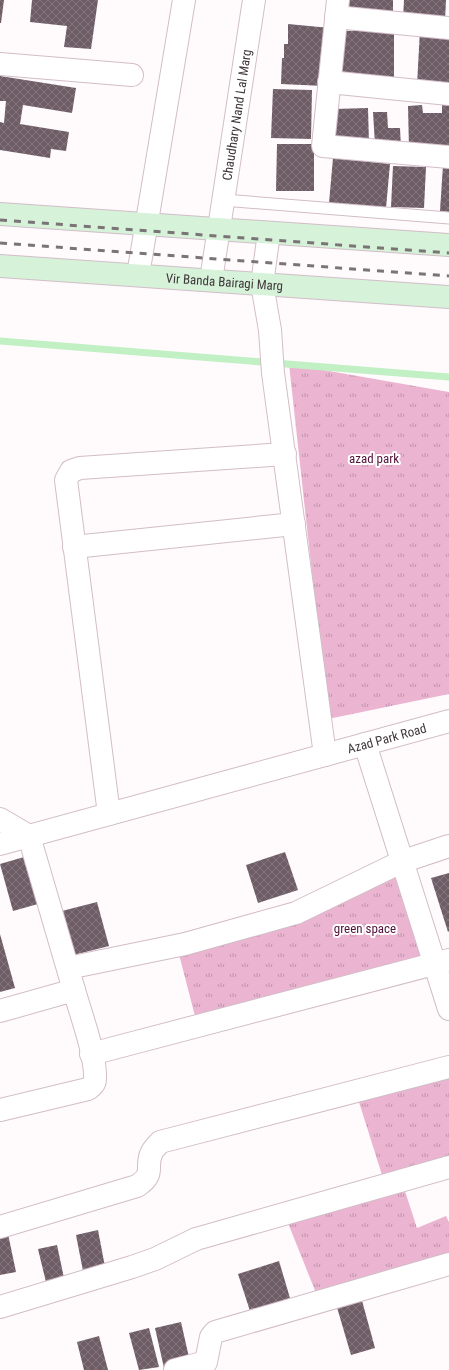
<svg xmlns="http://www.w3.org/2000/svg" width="449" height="1370" viewBox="0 0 449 1370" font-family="'Roboto Condensed',sans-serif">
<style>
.grass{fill:url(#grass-tufts)}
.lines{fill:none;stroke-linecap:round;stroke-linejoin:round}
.stream{stroke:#c2f0c5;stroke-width:7}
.building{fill:url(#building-cross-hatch)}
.service-casing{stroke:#d2bdc8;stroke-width:13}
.minor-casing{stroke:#d2bdc8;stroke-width:24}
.secondary-casing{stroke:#d2bdc8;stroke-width:24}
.service{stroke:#fff;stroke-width:11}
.minor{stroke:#fff;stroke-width:22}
.secondary{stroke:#d6f2d9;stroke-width:22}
.rail{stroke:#7b7477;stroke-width:3;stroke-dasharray:7 7;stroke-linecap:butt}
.labels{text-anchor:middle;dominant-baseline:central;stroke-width:4;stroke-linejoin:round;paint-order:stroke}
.street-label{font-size:13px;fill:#3f373b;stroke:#fff}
.park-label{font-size:13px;fill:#52123b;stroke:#fff}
</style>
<defs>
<pattern id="grass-tufts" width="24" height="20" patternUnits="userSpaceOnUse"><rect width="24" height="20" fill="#ebb5d1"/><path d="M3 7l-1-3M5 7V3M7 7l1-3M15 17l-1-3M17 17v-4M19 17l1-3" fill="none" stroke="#c094ab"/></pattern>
<pattern id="building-cross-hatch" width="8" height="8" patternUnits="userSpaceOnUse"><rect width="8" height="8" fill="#6f5d66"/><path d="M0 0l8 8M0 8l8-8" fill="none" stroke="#84767e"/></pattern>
</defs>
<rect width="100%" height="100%" fill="#fffafc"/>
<!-- grass -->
<g class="grass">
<path d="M289,364l160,28v302l-121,25z"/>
<path d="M394,870l30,88 -228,62 -22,-85 172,-48z"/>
<path d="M449,1078v80l-67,17 -24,-76z"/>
<path d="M404,1188l13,40 29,-12 3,6v33l-133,38 -28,-70z"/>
</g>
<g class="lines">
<!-- stream -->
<path class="stream" d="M0,341l449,36"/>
</g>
<!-- building -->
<g class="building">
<path d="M0,0h4l-3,23h-1z"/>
<path d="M32,0h66l-7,49 -27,-2 3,-21 -37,-4z"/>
<path d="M342,0h51v18l-52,-5z"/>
<path d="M404,0h42l-1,20 -42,-1z"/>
<path d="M288,24l42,4 -6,58 -43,-2 1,-26h2v-14h4z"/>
<path d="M394,30v54l-54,-6v-47z"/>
<path d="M420,30l29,2v55l-32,-2z"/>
<path d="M0,76l76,12 -4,25 -49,-8 -3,19 49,8 -3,19 -15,-2 -1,9 -50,-8v-28l4,1 2,-22h-6z"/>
<path d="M273,89l39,1 -1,49 -40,-1z"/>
<path d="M442,104h7v45h-40l-1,-43 14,-1 1,8h19z"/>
<path d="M368,108l1,35h-33l-2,-34z"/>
<path d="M373,112h14l1,16h12l1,20 -26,-3z"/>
<path d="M277,144h37v47h-38z"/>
<path d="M333,158l57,6 -4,44 -57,-5z"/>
<path d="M443,165h6v47l-9,-1z"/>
<path d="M393,166l33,1 -2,41 -33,-1z"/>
<path d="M285,852l13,38 -40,13 -12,-38z"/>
<path d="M31,855l14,47 -32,9 -13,-47z"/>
<path d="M449,873v58l-1,1 -17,-54z"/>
<path d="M97,902l12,44 -39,10 -12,-44z"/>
<path d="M0,934l15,54 -15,4z"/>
<path d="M98,1230l8,42 -22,4 -8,-41z"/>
<path d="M8,1234l8,38 -16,3v-40z"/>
<path d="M57,1245l7,33 -18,4 -8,-33z"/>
<path d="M279,1261l11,37 -40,13 -12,-37z"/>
<path d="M361,1297l14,51 -24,7 -15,-51z"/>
<path d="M181,1322l9,40 -26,6 -9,-40z"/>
<path d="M149,1328l10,39 -20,3 -10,-37z"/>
<path d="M99,1336l9,34h-24l-7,-28z"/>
</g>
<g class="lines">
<!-- service casing -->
<g class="service-casing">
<path id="service" d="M223,200l226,18"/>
</g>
<!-- minor casing -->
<g class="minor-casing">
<g id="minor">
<path d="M338,0l-15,146 126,11"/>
<path d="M336,17l113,11"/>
<path d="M0,64l132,11"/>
<path d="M329,82l120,12"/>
<path d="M269,233l-7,51 8,46 3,43 52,382"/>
<path d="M138,275l46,-275"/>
<path id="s1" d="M211,280l43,-280"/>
<path d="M74,547l220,-23"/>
<path d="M365,744l84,265"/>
<path d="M109,814l-43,-334 5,-9 9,-3 205,-14"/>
<path d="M0,819l29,17 45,154 -74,21"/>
<path id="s2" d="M0,844l449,-123"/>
<path d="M68,968l117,-24 111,-31 105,-51 48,-16"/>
<path d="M91,1054l358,-94"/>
<path d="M0,1110l88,-21c4,-3 7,-5 7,-10 1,-25 -14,-64 -21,-89"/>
<path d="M0,1227l137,-41c20,-13 7,-19 15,-34 1,-3 6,-7 8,-10l289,-75"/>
<path d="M0,1307l132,-40 23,-8 41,-20 253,-72"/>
<path d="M175,1370l31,-8 5,-25 4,-5 234,-68"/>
</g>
</g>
<!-- secondary casing -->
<g class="secondary-casing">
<g id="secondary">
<path d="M0,214l449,31"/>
<path id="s3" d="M0,266l449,31"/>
</g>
</g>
<!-- service -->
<use href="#service" class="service"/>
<!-- minor -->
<use href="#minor" class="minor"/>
<!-- secondary -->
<use href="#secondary" class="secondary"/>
<!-- rail -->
<g class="rail">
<path d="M0,220l449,33"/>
<path d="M0,243l449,33"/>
</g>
</g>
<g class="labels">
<!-- street labels -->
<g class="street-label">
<text stroke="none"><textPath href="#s1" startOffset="167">Chaudhary Nand Lal Marg</textPath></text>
<text stroke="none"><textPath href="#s3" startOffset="225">Vir Banda Bairagi Marg</textPath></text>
<text stroke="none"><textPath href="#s2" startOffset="401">Azad Park Road</textPath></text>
</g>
<!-- park labels -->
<g class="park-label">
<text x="374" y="458">azad park</text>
<text x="365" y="928">green space</text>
</g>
</g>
</svg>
